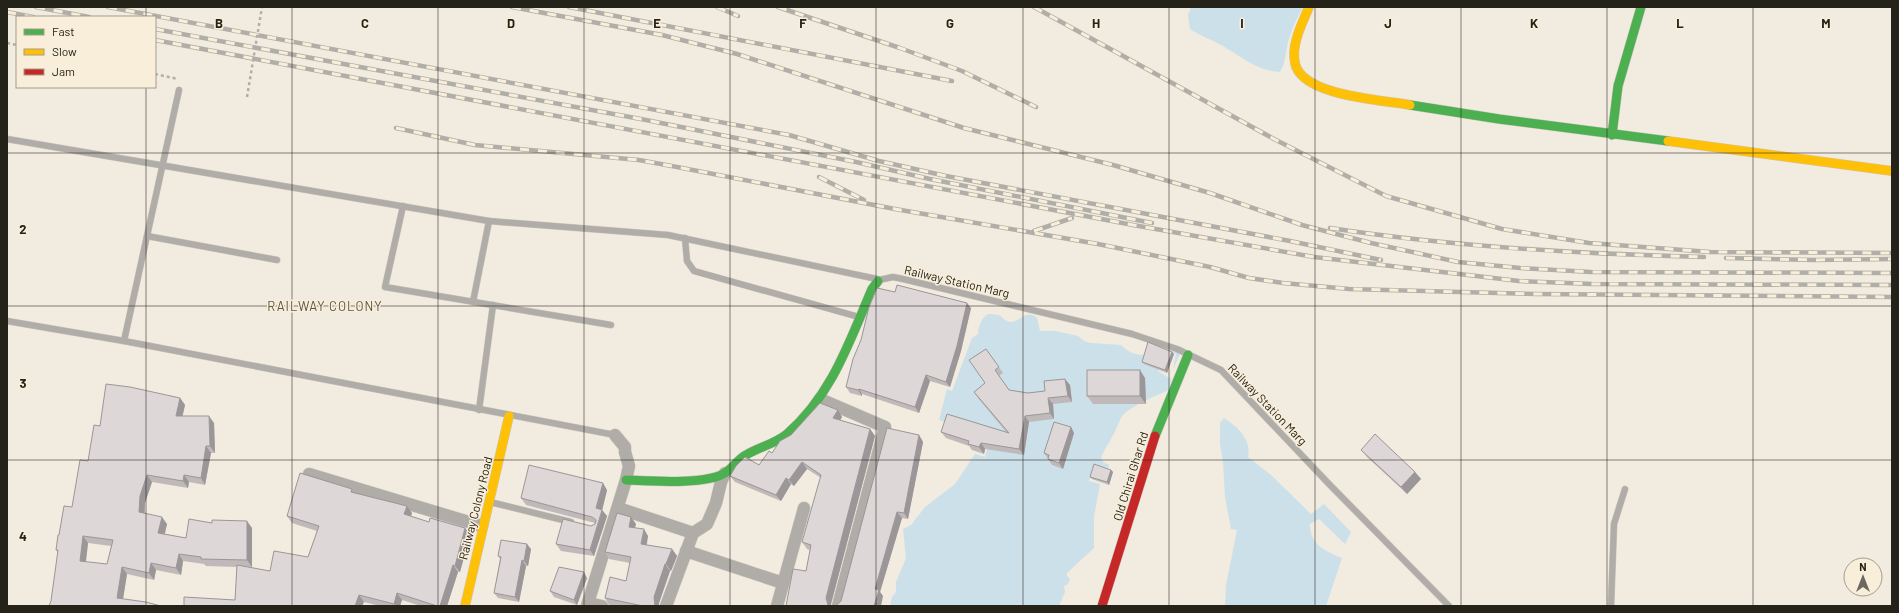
<svg xmlns="http://www.w3.org/2000/svg" width="1899" height="613" viewBox="0 0 1899 613" font-family="Barlow,sans-serif">
<style>
.water{fill:#cce0ea}
.lines{fill:none;stroke-linecap:round;stroke-linejoin:round}
.lane-casing{stroke:#cbc6be;stroke-width:7}
.street-casing{stroke:#cbc6be;stroke-width:13}
.fast-casing{stroke:#cbc6be;stroke-width:10}
.slow-casing{stroke:#cbc6be;stroke-width:10}
.jam-casing{stroke:#cbc6be;stroke-width:10}
.path{stroke:#b0aea7;stroke-width:2.5;stroke-dasharray:3 3;stroke-linecap:butt}
.lane{stroke:#b0ada8;stroke-width:6}
.street{stroke:#b0ada8;stroke-width:12}
.fast{stroke:#4caf50;stroke-width:9}
.slow{stroke:#ffc107;stroke-width:9}
.jam{stroke:#c62828;stroke-width:9}
.rail-casing{stroke:#b1aea7;stroke-width:4.5}
.rail{stroke:#f8eed9;stroke-width:3;stroke-dasharray:9;stroke-linecap:butt}
.path-bridge{stroke:#b0aea7;stroke-width:2.5;stroke-dasharray:3 3;stroke-linecap:butt}
.wall{fill:#bfb9ba;fill-rule:evenodd}
.shaded-wall{fill:#9b9697}
.building{fill:#ded7d8;stroke:#9b9697;fill-rule:evenodd}
.grid{fill:none;stroke:#25221a;stroke-width:1;stroke-opacity:0.55}
.labels{text-anchor:middle;dominant-baseline:central;stroke-width:3;stroke-linejoin:round;paint-order:stroke}
.street-label{font-size:12px;fill:#25221a;stroke:#f8eed9}
.neighbourhood-label{font-size:13px;letter-spacing:1px;fill:#5f5745;stroke:#f8eed9}
.grid-label{font-size:13px;text-anchor:middle;font-weight:bold;fill:#25221a;stroke:#f8eed9;stroke-width:3;stroke-linejoin:round;paint-order:stroke}
</style>
<rect width="100%" height="100%" fill="#f1ebe0"/>
<!-- water -->
<g class="water">
<path d="M1191,7h112c-5,9 -10,19 -13,29 -5,12 -3,25 -10,36 -25,-2 -38,-15 -59,-27 -10,-6 -21,-9 -31,-16l-2,-14z"/>
<path d="M988,314c3,0 7,0 10,1 5,1 7,8 14,7 10,-2 14,-13 25,-4l3,13h16l22,5 6,5 7,2 30,2c8,8 19,13 30,7l2,-10 28,10 -8,17 3,-15 -7,-3 -11,20 13,8 -2,11c-12,5 -42,17 -48,28 -3,6 -5,13 -9,19 -4,8 -9,14 -11,22l2,3 6,3v3l-15,-3 -5,16 11,3 -6,33v31l-27,25v3l3,3 -2,5 -4,2 1,6 -6,14h-169l2,-9 4,-5v-10l10,-24 -3,-29 8,-4 14,-18 30,-23 20,-30 10,3 7,-26 -45,-8 -8,-3 8,-31 5,2 20,-53 6,-4c0,-7 4,-17 10,-20z"/>
<path d="M1224,418c13,8 28,22 24,39l23,18 40,39 13,-10 27,28 -6,12 -26,-25 -9,5c0,21 15,27 32,34l-16,48h-101l1,-21 11,-55 -6,-1 -6,-32 -2,-35 -3,-18v-21z"/>
</g>
<g class="lines">
<!-- lane casing -->
<g class="lane-casing">
<g id="lane">
<path d="M7,139l482,82 179,14 209,44"/>
<path d="M403,206l-18,81 226,38"/>
<path d="M147,236l130,24"/>
<path d="M685,238l2,23 7,10 165,46"/>
<path d="M879,280l14,-3 10,2 229,55 45,15 44,21 107,113 121,123"/>
<path d="M473,302l16,-81"/>
<path d="M7,321l117,20 491,94"/>
<path d="M124,341l55,-251"/>
<path d="M479,410l14,-105"/>
<path d="M490,502l81,20"/>
<path d="M1611,606l3,-82 11,-35"/>
</g>
</g>
<!-- street casing -->
<g class="street-casing">
<g id="street">
<path d="M820,399l65,28 -47,179"/>
<path d="M309,474l173,52"/>
<path d="M618,508l75,25"/>
<path d="M686,551l97,32"/>
<path d="M588,603l14,3"/>
<path d="M587,606l39,-126 3,-14 -4,-14v-5l-10,-12"/>
<path d="M666,606l27,-73 14,-9 9,-21 5,-21 4,-9"/>
<path d="M777,606l27,-98"/>
</g>
</g>
<!-- fast casing -->
<g class="fast-casing">
<g id="fast">
<path d="M1410,105l89,14 169,22"/>
<path d="M1612,135l6,-49 23,-79"/>
<path d="M1155,436l33,-81"/>
<path d="M626,480c24,1 80,5 99,-7 8,-5 13,-14 21,-18 13,-8 29,-11 41,-21 45,-39 62,-92 85,-145l6,-8"/>
</g>
</g>
<!-- slow casing -->
<g class="slow-casing">
<g id="slow">
<path d="M1309,7c-7,17 -18,37 -14,56 6,33 88,37 115,42"/>
<path d="M1668,141l224,30"/>
<path d="M465,606l44,-190"/>
</g>
</g>
<!-- jam casing -->
<g class="jam-casing">
<path id="jam" d="M1102,606l53,-170"/>
</g>
<!-- path -->
<g class="path">
<path d="M7,43l10,2"/>
<path d="M155,74l23,5"/>
</g>
<!-- lane -->
<use href="#lane" class="lane"/>
<!-- street -->
<use href="#street" class="street"/>
<!-- fast -->
<use href="#fast" class="fast"/>
<!-- slow -->
<use href="#slow" class="slow"/>
<!-- jam -->
<use href="#jam" class="jam"/>
<!-- rail casing -->
<g class="rail-casing">
<g id="rail">
<path d="M36,7l53,10"/>
<path d="M108,7l681,128 90,26 67,15 344,65 91,19"/>
<path d="M512,7l150,28 75,19 227,74 149,37 97,28 92,32 69,18 87,19 62,6 71,4 301,1"/>
<path d="M569,7l383,74"/>
<path d="M717,7l21,9"/>
<path d="M778,7l122,41 62,23 74,36"/>
<path d="M1034,7l240,132 112,57 116,33 87,14 121,9 182,1"/>
<path d="M7,12l26,5"/>
<path d="M155,29l491,91 210,42 74,17 222,44"/>
<path d="M155,40l978,185 181,32 205,24 73,3 300,1"/>
<path d="M396,128l79,17 164,15 38,7 218,42 203,35 112,23 39,11 34,5 66,6 187,5 356,3"/>
<path d="M819,177l45,23"/>
<path d="M1330,228c124,19 249,26 374,29"/>
<path d="M1034,231l38,-13"/>
<path d="M1726,258l89,2 77,-1"/>
</g>
</g>
<!-- rail -->
<use href="#rail" class="rail"/>
<!-- path-bridge -->
<path class="path-bridge" d="M247,97l15,-90"/>
</g>
<!-- wall -->
<g class="wall">
<path d="M895,292l76,16 -10,43 -11,36 -20,-6 -11,32 -57,-19v2l-12,-3 -4,-6z"/>
<path d="M986,349l17,24 -4,3 10,14 19,3 17,-2 25,-6 2,17 -19,2 1,15 -25,3 -5,33 -39,-6 -1,5 -12,-4 -3,-4 -23,-8 -5,-6 66,1 -29,-35 -4,-6 11,-9z"/>
<path d="M1172,352l2,2 -7,19 -23,-9 -2,-2z"/>
<path d="M1145,378l1,26h-53l-6,-8z"/>
<path d="M180,398l5,7 -3,11 32,7 1,30h-4l-6,32 -16,-3 -1,6 -36,-6 -7,21v10l22,11 -2,10 21,4 26,-15 40,5v39h-4l22,4 38,-14 9,-26 -25,-8 -5,-7 67,-23 58,20 -1,3 18,6 36,6 5,7 -10,37h-2l-11,34h-26l-19,-6 -2,6h-20l-16,-4 -2,4h-178l51,-6 2,-33 -31,-1 -2,-2 -21,-3 -2,14 -25,-5 -2,10 -27,-6 -4,25 -72,2 7,-48 -2,-3 3,-15 13,-28 28,-81zM88,543l23,3 -4,18 -21,-2z"/>
<path d="M838,410l4,7 -2,3 30,9 5,7 -44,168v2h-45l20,-35 4,-21 -3,-1 -5,-7 19,-64 -14,-9 -13,17 -3,-2 -10,17 -46,-19 -5,-6 29,-11 13,-12z"/>
<path d="M1071,427l3,6 -11,36 -11,-4 -8,-12z"/>
<path d="M919,435l4,7 -15,77 -6,-1 -22,74 3,4 -42,5z"/>
<path d="M1361,450l54,22 6,7 -14,15 -40,-37z"/>
<path d="M1111,470l2,2 -4,13 -17,-6 -2,-2z"/>
<path d="M607,490l-5,20 5,6 -13,40 -33,-5 -5,-7 39,-20v-1l-69,-18 -5,-7z"/>
<path d="M636,524l-1,4 13,8 -1,9 25,4 5,7 -6,15h-1l-11,32v3h-43l-7,-1 -4,-7 21,-17 4,-18 -21,-4 -4,-7z"/>
<path d="M531,549l-3,17h-2l-7,36 -21,-4 -4,-5 6,-34 -2,-3z"/>
<path d="M587,578l-10,27 -23,-8 -4,-6z"/>
</g>
<!-- shaded-wall -->
<g class="shaded-wall">
<path d="M967,303l4,5 -10,43 -11,36 -4,-5z"/>
<path d="M1172,352l2,2 -7,19 -2,-3z"/>
<path d="M1140,370l5,8 1,26 -6,-8z"/>
<path d="M926,375l4,6 -11,32 -4,-6z"/>
<path d="M1065,379l5,6 2,17 -4,-6z"/>
<path d="M859,389l3,5v2l-4,-6z"/>
<path d="M180,398l5,7 -4,18 -5,-7z"/>
<path d="M1048,398l5,6 1,15 -4,-6z"/>
<path d="M838,410l4,7 -4,7 -5,-6z"/>
<path d="M209,416l5,7 1,30 -5,-7z"/>
<path d="M1025,416l4,6 -5,33 -5,-6z"/>
<path d="M1071,427l3,6 -11,36 -4,-6z"/>
<path d="M870,429l5,7 -44,168v2h-2l-3,-8z"/>
<path d="M919,435l4,7 -15,77 -4,-6z"/>
<path d="M981,443l4,6 -1,5 -5,-7z"/>
<path d="M206,446l5,7 -6,32 -4,-7z"/>
<path d="M802,462l5,7 -13,17 -5,-6z"/>
<path d="M1111,470l2,2 -4,13 -2,-3z"/>
<path d="M1415,472l6,7 -14,15 -6,-7z"/>
<path d="M147,475l5,7 -7,21 -1,16 -5,-7 1,-16z"/>
<path d="M184,475l5,7 -1,6 -5,-7z"/>
<path d="M786,478l5,6 -10,17 -5,-6z"/>
<path d="M603,483l4,7 -6,25 1,-5 5,6 -13,40 -4,-6 11,-35 -5,-7z"/>
<path d="M407,506l5,7 -3,8 -5,-7z"/>
<path d="M897,512l5,6 -22,74 3,4 -2,10h-7l1,-17z"/>
<path d="M162,517l5,7 -4,16 -5,-7z"/>
<path d="M631,517l5,7 -3,9 -4,-6z"/>
<path d="M247,521l5,7v39l-5,-7z"/>
<path d="M465,528l5,7 -10,37 -5,-6z"/>
<path d="M644,529l4,7 -3,15 -4,-7z"/>
<path d="M83,536l5,7 -3,25 -5,-7z"/>
<path d="M527,544l4,5 -3,17 -4,-5z"/>
<path d="M672,549l5,7 -6,15 -5,-7z"/>
<path d="M179,554l4,7 -2,14 -5,-7z"/>
<path d="M522,560l4,6 -7,36 -4,-5z"/>
<path d="M151,563l5,7 -2,10 -5,-7z"/>
<path d="M665,564l5,7 -11,32v3h-4l-1,-9z"/>
<path d="M453,565l5,7 -11,34h-7z"/>
<path d="M122,567l5,7 -5,31 -5,-7z"/>
<path d="M584,572l3,6 -10,27 -3,-5z"/>
<path d="M397,593l5,7 -2,6h-4l-2,-2z"/>
<path d="M359,595l5,7 -2,4h-7z"/>
</g>
<!-- building -->
<g class="building">
<path d="M897,285l70,18 -10,43 -11,36 -20,-7 -11,32 -56,-18 -1,1 -12,-3 7,-28 8,-19 8,-33 8,-19 18,4z"/>
<path d="M1148,342l24,10 -7,18 -23,-8z"/>
<path d="M986,349l13,18 -4,3 14,20 19,3 17,-2 -1,-10 21,-2 3,17 -20,2 2,15 -25,3 -6,33 -38,-6 -2,4 -11,-3 1,-3 -28,-9 6,-18 62,19 -35,-41 11,-9 -16,-23z"/>
<rect x="1087" y="370" width="53" height="26"/>
<path d="M106,384l24,3 50,11 -4,18h33l1,30h-4l-5,32 -17,-3 -1,6 -36,-6 -7,21 -1,16 23,5 -4,16 28,5 3,-19 23,4v-3l35,1v39l-46,-1v-2l-22,-3 -3,14 -25,-5 -2,10 -27,-6 -5,31 29,4 15,4h-112l2,-5 7,-51h-2l2,-15h1l5,-29 8,1 8,-47 8,1 6,-36 6,1zM83,536l30,4 -6,24 -27,-3z"/>
<path d="M820,403l18,7 -5,8 37,11 -44,169 2,7 5,1h-47l7,-37 13,2 5,-26 -9,-3 19,-67 -19,-13 -13,18 -3,-2 -10,17 -46,-19 6,-10 9,-9 14,8 10,-14 3,2 8,-12 11,-6z"/>
<path d="M1054,422l17,5 -12,36 -11,-4 1,-4 -5,-2z"/>
<path d="M887,428l32,7 -15,78 -7,-1 -22,77 4,1 -5,16h-38l5,-5z"/>
<path d="M1375,434l40,38 -14,15 -40,-37z"/>
<path d="M1094,464l17,6 -4,12 -17,-5z"/>
<path d="M529,465l74,18 -7,25 6,2 -12,40 -34,-6 7,-25 28,7 4,-2 1,-4 -4,-3 -71,-19z"/>
<path d="M300,473l52,16 -1,3 56,14 -3,8 25,8 1,-4 35,10 -10,38 -2,-1 -13,41h-3l-40,-13 -3,11 -35,-9 -4,11h-171v-9l51,3 2,-35 33,6 4,-20 34,6 11,-31 -32,-10z"/>
<path d="M617,513l14,4 -2,10 15,2 -3,15 31,5 -6,15h-1l-11,33 1,9h-12l-38,-8 5,-21 16,4 5,-24 -26,-5z"/>
<path d="M501,540l26,4 -3,17 -2,-1 -7,37 -21,-4 7,-36 -3,-1z"/>
<path d="M559,567l25,5 -10,28 -24,-9z"/>
</g>
<!-- grid -->
<path class="grid" d="M146,7v10M292,7v599M438,7v599M584,7v599M730,7v599M876,7v599M1023,7v599M1169,7v599M1315,7v599M1461,7v599M1607,7v599M1753,7v599M146,87v519M7,153h1885M7,306h1885M7,460h1885"/>
<g class="labels">
<!-- street labels -->
<g class="street-label">
<text transform="translate(957 281) rotate(13)">Railway Station Marg</text>
<text transform="translate(1268 404) rotate(46)">Railway Station Marg</text>
<text transform="translate(1130 476) rotate(-73)">Old Chirai Ghar Rd</text>
<text transform="translate(475 508) rotate(-76)">Railway Colony Road</text>
</g>
<!-- neighbourhood labels -->
<g class="neighbourhood-label">
<text x="325" y="306">RAILWAY COLONY</text>
</g>
</g>
<g class="grid-label">
<text x="219" y="28">B</text>
<text x="365" y="28">C</text>
<text x="511" y="28">D</text>
<text x="657" y="28">E</text>
<text x="803" y="28">F</text>
<text x="950" y="28">G</text>
<text x="1096" y="28">H</text>
<text x="1242" y="28">I</text>
<text x="1388" y="28">J</text>
<text x="1534" y="28">K</text>
<text x="1680" y="28">L</text>
<text x="1826" y="28">M</text>
<text x="23" y="234">2</text>
<text x="23" y="388">3</text>
<text x="23" y="541">4</text>
</g>
<!-- border -->
<rect width="1899" height="613" fill="none" stroke="#25221a" stroke-width="16"/>
<!-- legend -->
<rect x="16" y="16" width="140" height="72" fill="#f8eed9" stroke="#a49c8d"/>
<rect x="24" y="29" width="20" height="6" fill="#4caf50" stroke="#a49c8d"/>
<text x="52" y="36" font-size="12" fill="#25221a">Fast</text>
<rect x="24" y="49" width="20" height="6" fill="#ffc107" stroke="#a49c8d"/>
<text x="52" y="56" font-size="12" fill="#25221a">Slow</text>
<rect x="24" y="69" width="20" height="6" fill="#c62828" stroke="#a49c8d"/>
<text x="52" y="76" font-size="12" fill="#25221a">Jam</text>
<!-- north arrow -->
<g transform="translate(1863 577)"><circle r="19" fill="#f8eed9" stroke="#a49c8d"/>
<path d="M0-3L7 15L0 10L-7 15Z" fill="#6c685f"/>
<text y="-6" font-size="11" font-weight="bold" text-anchor="middle" fill="#25221a">N</text>
</g>
</svg>
